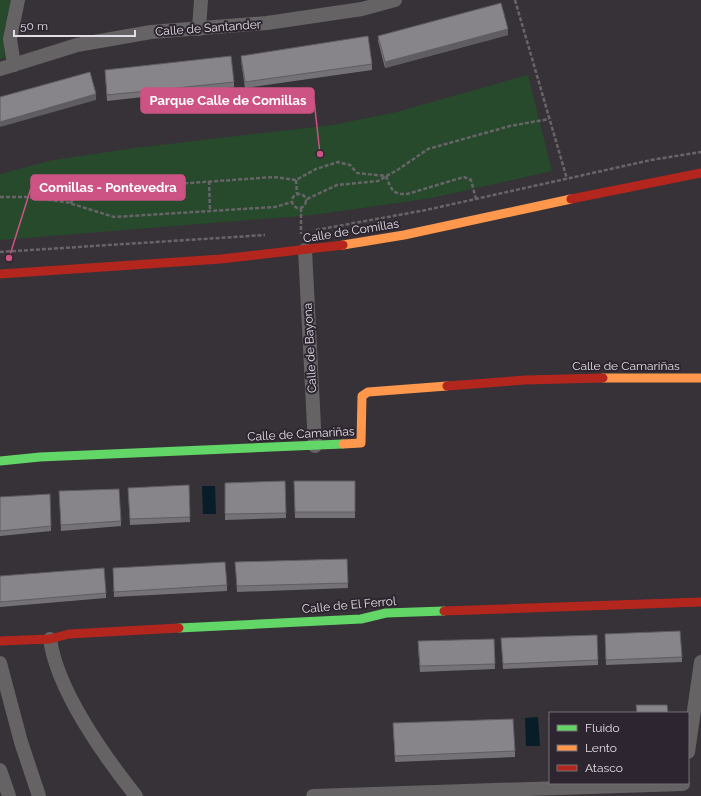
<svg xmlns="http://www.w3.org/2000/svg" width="701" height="796" viewBox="0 0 701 796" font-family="Raleway,sans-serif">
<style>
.green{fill:#27492c}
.water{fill:#081d27}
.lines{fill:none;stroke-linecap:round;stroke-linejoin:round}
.path{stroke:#686568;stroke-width:2.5;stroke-dasharray:4 2;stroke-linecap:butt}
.street{stroke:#666365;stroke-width:14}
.fast{stroke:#63d668;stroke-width:9}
.slow{stroke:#ff974d;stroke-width:9}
.jam{stroke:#b3261e;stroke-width:9}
.wall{fill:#757277}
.shaded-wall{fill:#5f5d61}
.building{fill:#88858a;stroke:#5f5d61}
.labels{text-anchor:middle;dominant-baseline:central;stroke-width:4;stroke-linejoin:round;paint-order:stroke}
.street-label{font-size:12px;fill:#e2dde4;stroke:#2d252f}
.leader{fill:none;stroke:#cc5384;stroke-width:1.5}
.callout-dot{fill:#cc5384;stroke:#2d252f;stroke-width:1.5}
.callout{fill:#cc5384;stroke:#cc5384;stroke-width:1.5}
.callout-label{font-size:13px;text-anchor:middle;font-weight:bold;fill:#fff}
</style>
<rect width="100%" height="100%" fill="#363237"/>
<!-- green -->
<g class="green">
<path d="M0,0h11l-8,36 2,22 -5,1z"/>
<path d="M528,75l24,96 -120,27 -119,17 -313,25v-66l53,-14 81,-12 198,-23 64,-13z"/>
</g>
<!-- water -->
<g class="water">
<path d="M202,486h13l1,28h-13z"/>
<path d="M538,717l2,29h-14l-1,-28z"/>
</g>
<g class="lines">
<!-- path -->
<g class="path">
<path d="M515,0l52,179"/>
<path d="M296,180l1,14"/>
<path d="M209,181l1,30"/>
<circle cx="299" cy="201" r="7"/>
<path d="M0,197h26l40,5 48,15 161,-10 17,-5"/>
<path d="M307,199l30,-14 41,-4 21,-12 29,-20 82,-23 39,-7"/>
<path d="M70,203l11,-11 15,-3 18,3 34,-6 126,-9 22,3 20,-11 22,-7 12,3 7,8 29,3c5,13 7,19 21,18l57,-17 7,3 5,19"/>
<path d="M301,208v26"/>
<path d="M316,230l110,-20 225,-50 50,-8"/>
<path d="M0,252l265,-17"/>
</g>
<!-- street -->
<g class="street">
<path d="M199,29l2,-29"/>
<path d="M14,65l-4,-26 8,-39"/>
<path d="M0,69l77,-24 74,-13 116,-9 95,-14 33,-9"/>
<path d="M305,250l10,196"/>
<path d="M50,639c7,51 54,117 86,157"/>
<path d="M0,663l21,79 18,54"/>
<path d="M688,752l13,-90"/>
<path d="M0,770l9,26"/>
<path d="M313,796l370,-12"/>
</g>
<!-- fast -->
<g class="fast">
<path d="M0,461l40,-4 303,-13"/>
<path d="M179,628l182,-9 25,-6 58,-2"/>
</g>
<!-- slow -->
<g class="slow">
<path d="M343,245l61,-10 167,-36"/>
<path d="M603,378h98"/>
<path d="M343,444l18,-1 1,-47 6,-4 79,-6"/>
</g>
<!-- jam -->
<g class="jam">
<path d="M571,199l130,-26"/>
<path d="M0,274l221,-15 122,-14"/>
<path d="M447,386l78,-6 78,-2"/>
<path d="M444,611l257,-9"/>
<path d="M0,641l50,-2 19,-5 110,-6"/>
</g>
</g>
<!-- wall -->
<g class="wall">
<path d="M508,35l-123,33 -7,-27v-5z"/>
<path d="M241,56l131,8v6l-127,18 -4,-27z"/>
<path d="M105,70l129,12v5l-127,14z"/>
<path d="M285,481l1,37 -61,2v-37z"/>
<path d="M294,481h61v37h-60z"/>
<path d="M189,485l1,37 -60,3 -2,-37z"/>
<path d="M59,491l62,30v5l-60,5z"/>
<path d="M0,497l51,29v5l-51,5z"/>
<path d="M347,559l1,29 -111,4 -2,-30z"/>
<path d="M113,568l114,17v6l-113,6z"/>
<path d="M0,576l106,17v5l-106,9z"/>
<path d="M605,634l77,23v5l-76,3z"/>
<path d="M501,638l97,22v5l-95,4z"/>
<path d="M494,639l1,30 -75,3 -2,-25z"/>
<path d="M393,723l122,28v6l-120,5z"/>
</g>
<!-- shaded-wall -->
<g class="shaded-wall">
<path d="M508,29v6l-123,33v-6z"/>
<path d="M96,94v6l-96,27v-5z"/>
</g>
<!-- building -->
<g class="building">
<path d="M501,3l7,26 -123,33 -7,-26z"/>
<path d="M368,36l4,28 -127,18 -4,-26z"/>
<path d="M231,56l3,26 -127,13 -2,-25z"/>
<path d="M90,72l6,22 -96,28v-25z"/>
<path d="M285,481l1,32 -61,1v-31z"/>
<path d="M294,481h61v31h-60z"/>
<path d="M189,485l1,32 -60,2 -2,-31z"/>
<path d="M119,489l2,32 -60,4 -2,-34z"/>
<path d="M50,494l1,32 -51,5v-34z"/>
<path d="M347,559l1,24 -111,3 -2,-24z"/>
<path d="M225,562l2,23 -113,7 -1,-24z"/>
<path d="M104,568l2,25 -106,9v-26z"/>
<path d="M680,631l2,26 -76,3 -1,-26z"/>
<path d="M597,635l1,25 -95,4 -2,-26z"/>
<path d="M494,639l1,25 -75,2 -2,-25z"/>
<path d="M636,705h31l1,8h-31z"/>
<path d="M549,718h1v13z"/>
<path d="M513,719l2,32 -120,5 -2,-33z"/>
</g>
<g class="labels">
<!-- street labels -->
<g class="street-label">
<text transform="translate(208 28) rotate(-4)">Calle de Santander</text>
<text transform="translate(351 231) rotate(-9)">Calle de Comillas</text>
<text transform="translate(310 348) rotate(-93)">Calle de Bayona</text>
<text x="626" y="366">Calle de Camariñas</text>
<text transform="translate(301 434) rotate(-3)">Calle de Camariñas</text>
<text transform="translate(349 605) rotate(-5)">Calle de El Ferrol</text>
</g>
</g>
<!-- callouts -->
<path class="leader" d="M320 154L314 100M9 258L31 188"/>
<g class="callout-dot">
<circle cx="320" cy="154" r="4"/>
<circle cx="9" cy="258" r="4"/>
</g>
<g class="callout">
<rect x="141" y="88" width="173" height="25" rx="4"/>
<rect x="31" y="175" width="154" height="25" rx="4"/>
</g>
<g class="callout-label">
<text x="228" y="105">Parque Calle de Comillas</text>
<text x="108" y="192">Comillas - Pontevedra</text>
</g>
<!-- legend -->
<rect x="549" y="712" width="140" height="72" fill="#2d252f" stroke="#756f77"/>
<rect x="557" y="725" width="20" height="6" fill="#63d668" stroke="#756f77"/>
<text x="585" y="732" font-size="12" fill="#e2dde4">Fluido</text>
<rect x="557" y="745" width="20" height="6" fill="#ff974d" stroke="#756f77"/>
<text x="585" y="752" font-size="12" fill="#e2dde4">Lento</text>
<rect x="557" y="765" width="20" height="6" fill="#b3261e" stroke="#756f77"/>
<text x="585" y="772" font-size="12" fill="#e2dde4">Atasco</text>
<!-- scale -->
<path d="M14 30v6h121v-6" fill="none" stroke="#e2dde4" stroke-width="2"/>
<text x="20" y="30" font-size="12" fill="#e2dde4" stroke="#2d252f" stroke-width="3" paint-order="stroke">50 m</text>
</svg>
